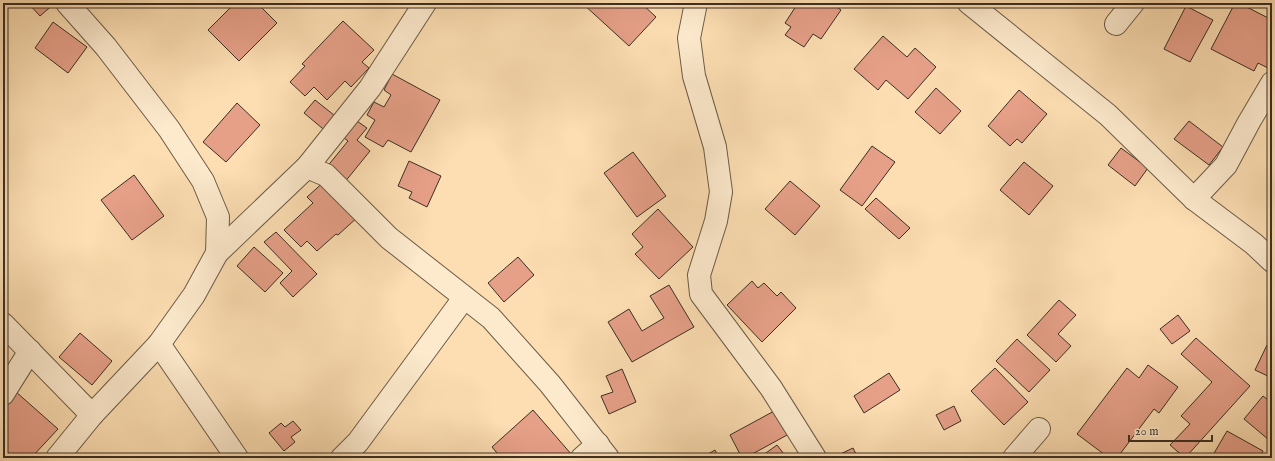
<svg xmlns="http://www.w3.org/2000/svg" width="1275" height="461" viewBox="0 0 1275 461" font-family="'IM FELL English',serif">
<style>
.building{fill:#e6a088;stroke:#3b2f23}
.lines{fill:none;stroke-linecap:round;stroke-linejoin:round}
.minor-casing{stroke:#6b5b47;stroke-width:24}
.minor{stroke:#fdeacd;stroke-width:22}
</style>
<rect width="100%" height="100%" fill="#fcdeb2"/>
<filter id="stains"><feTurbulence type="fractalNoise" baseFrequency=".005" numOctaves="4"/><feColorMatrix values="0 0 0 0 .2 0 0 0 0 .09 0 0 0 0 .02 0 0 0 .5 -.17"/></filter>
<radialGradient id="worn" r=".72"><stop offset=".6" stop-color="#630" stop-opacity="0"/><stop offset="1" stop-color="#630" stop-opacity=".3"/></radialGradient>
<!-- building -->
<g class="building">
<path d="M28,3h27l-15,13z"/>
<path d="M235,3h22l20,20 -38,38 -31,-31z"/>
<path d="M582,3h59l15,14 -27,29z"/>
<path d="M798,3h33l10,7 -20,29 -8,-5 -9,13 -19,-12 6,-8 -6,-4z"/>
<path d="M1235,3h4l33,17v41l-4,7 -10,-5 -4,8 -43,-22z"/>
<path d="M1186,6l27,14 -23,42 -26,-13z"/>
<path d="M343,21l31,29 -12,12 7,6 -18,19 -6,-6 -18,19 -13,-13 -9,9 -15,-14 15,-16 -3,-2z"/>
<path d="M53,22l34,25 -19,26 -33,-25z"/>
<path d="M883,36l24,21 8,-9 21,19 -28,32 -22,-19 -8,10 -24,-21z"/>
<path d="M392,74l48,26 -29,52 -23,-12 -5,7 -18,-10 10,-17 -8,-5 7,-13 10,5 7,-12 -7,-5z"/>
<path d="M936,88l25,23 -21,23 -25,-22z"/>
<path d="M1019,90l28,24 -25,29 -5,-4 -7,7 -22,-20z"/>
<path d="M315,100l24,19 -11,14 -24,-20z"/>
<path d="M237,103l23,22 -34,37 -23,-20z"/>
<path d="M357,121l10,7 -10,12 13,11 -26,32 -18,-15 22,-27 -4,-3z"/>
<path d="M1189,121l34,26 -14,18 -35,-26z"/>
<path d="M872,146l23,16 -33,44 -22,-16z"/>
<path d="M1121,148l27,20 -13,18 -27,-21z"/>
<path d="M633,152l33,44 -29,21 -33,-44z"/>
<path d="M409,161l32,15 -14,31 -18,-9 3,-6 -14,-6z"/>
<path d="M1024,162l29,24 -24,29 -29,-25z"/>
<path d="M134,175l30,41 -32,24 -31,-40z"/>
<path d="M326,180l34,35 -22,20 -2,-1 -19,17 -10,-10 -6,6 -17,-17 29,-27 -6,-6z"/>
<path d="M790,181l30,25 -25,29 -30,-26z"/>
<path d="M876,198l34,30 -11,11 -34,-30z"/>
<path d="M658,209l35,38 -34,32 -24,-25 8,-7 -11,-13z"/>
<path d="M276,232l41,42 -24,23 -13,-14 12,-12 -28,-29z"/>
<path d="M254,247l29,26 -18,19 -28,-26z"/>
<path d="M518,257l16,18 -30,27 -16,-19z"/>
<path d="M752,281l6,7 6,-5 13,13 4,-4 15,16 -34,34 -35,-37z"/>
<path d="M669,285l25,42 -62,35 -24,-40 21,-13 13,22 22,-13 -14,-22z"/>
<path d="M1059,300l17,15 -18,19 13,12 -15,16 -29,-27z"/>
<path d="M1178,315l12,16 -18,13 -12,-15z"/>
<path d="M80,333l32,28 -20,24 -33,-28z"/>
<path d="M1196,338l54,48 -65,72 -15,-13 20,-21 -9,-8 31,-34 -31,-28z"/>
<path d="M1017,339l33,31 -21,22 -33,-31z"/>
<path d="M1267,345l5,2v31l-17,-8z"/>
<path d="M1148,365l30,22 -19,26 -5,-4 -37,49h-8l-32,-24 50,-66 12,10z"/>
<path d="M995,368l33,34 -24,23 -33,-34z"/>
<path d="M622,369l14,33 -27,12 -8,-18 12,-4 -7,-16z"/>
<path d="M889,373l11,17 -36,23 -10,-17z"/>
<path d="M15,391l43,38 -27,29h-17l-11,-10v-44z"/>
<path d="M1263,396l9,7v33l-3,4 -25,-21z"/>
<path d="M954,406l7,15 -17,9 -8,-15z"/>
<path d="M533,410l39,45 -3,3h-68l-9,-11z"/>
<path d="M776,410l13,24 -44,24h-3l-12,-23z"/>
<path d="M293,421l8,9 -10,7 4,5 -11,9 -15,-18 12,-10 4,4z"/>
<path d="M1227,431l36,20 -4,7h-41l-5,-3z"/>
<path d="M777,445l10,13h-28z"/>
<path d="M853,448l5,10h-26z"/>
<path d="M715,450l4,8h-18z"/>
</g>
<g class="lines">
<!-- minor casing -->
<g class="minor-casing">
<g id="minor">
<path d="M696,3l-7,35 5,38 21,71 6,45 -5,29 -17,54 2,19 70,94 44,70"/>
<path d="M969,3l139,112 86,84 60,45 18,17"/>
<path d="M1116,24l17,-21"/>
<path d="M307,167l19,8 63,63 102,80 59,66 58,74"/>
<path d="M1194,199l32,-34 23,-43 23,-39"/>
<path d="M217,253l90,-86 63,-79 55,-85"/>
<path d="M3,324l89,91"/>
<path d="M159,344l78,114"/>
<path d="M3,394l27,-43"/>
<path d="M57,458l35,-43 67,-71 35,-49 23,-42 1,-36 -15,-36 -34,-52 -63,-82 -39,-44"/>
<path d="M342,458l16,-16 106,-144"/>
<path d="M582,458l16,-14"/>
<path d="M1014,458l25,-29"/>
</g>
</g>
<!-- minor -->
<use href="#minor" class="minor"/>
</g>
<!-- margin -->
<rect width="1275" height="461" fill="none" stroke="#fcdeb2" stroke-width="16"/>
<rect x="4" y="4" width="1267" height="453" fill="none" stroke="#3b2f23" stroke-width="2"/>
<rect x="8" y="8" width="1259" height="445" fill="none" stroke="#3b2f23"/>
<!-- scale -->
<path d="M1129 435v6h83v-6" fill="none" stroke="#3b2f23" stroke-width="2"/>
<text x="1135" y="435" font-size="12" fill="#3b2f23" stroke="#fdeacd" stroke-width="3" paint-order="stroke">20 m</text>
<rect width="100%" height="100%" filter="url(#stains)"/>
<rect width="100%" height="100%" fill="url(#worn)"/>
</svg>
